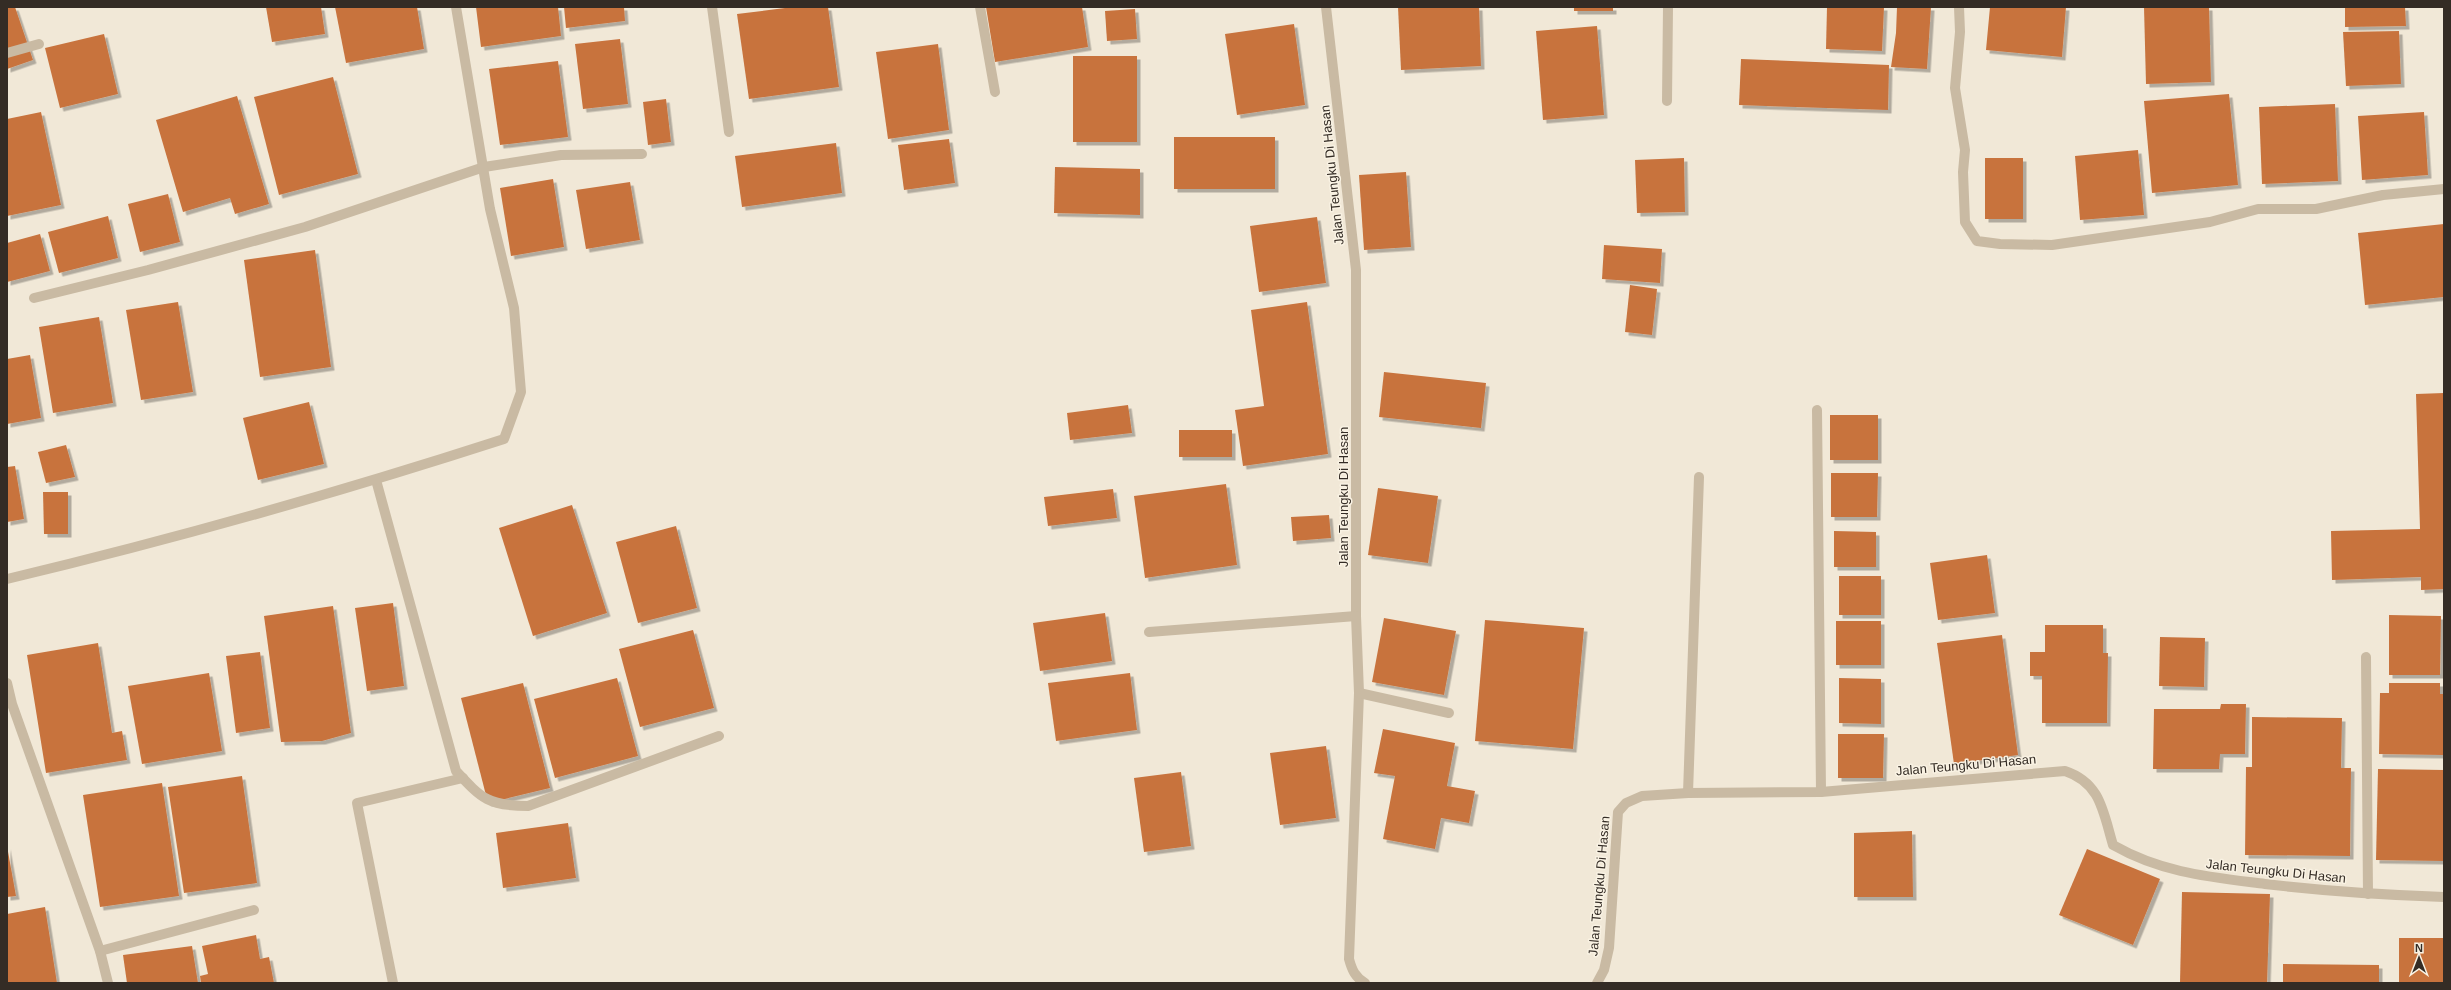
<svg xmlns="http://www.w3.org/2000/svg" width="2451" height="990" viewBox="0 0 2451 990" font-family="Helvetica,sans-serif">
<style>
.building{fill:#c8733e;filter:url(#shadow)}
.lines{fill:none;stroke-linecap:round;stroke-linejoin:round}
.minor{stroke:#c9baa3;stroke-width:10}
.labels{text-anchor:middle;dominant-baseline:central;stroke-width:3;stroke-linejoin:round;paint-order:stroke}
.street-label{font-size:13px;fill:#342c25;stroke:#f9f2e3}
</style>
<defs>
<filter id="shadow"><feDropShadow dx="3.5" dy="3.5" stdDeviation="0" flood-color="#0004"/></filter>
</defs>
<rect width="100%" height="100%" fill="#f1e8d7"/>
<!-- building -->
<g class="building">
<path d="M15,7l18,53 -26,9v-61z"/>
<path d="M266,7h55l4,27 -53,8z"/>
<path d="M335,7h82l7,42 -78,14z"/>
<path d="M476,7h82l3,29 -80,11z"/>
<path d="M564,7h60l1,14 -59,7z"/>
<path d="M793,7h35l11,80 -90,12 -12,-85z"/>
<path d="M986,7h96l6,40 -93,15z"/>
<path d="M1398,7h81l2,59 -80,4z"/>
<rect x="1574" y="7" width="39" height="4"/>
<path d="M1827,7h57l-2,44 -56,-2z"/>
<path d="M1897,7h34l-4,62 -36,-2 5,-34z"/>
<path d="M1990,7h76l-4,50 -76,-7z"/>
<path d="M2144,7h65l2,75 -65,2z"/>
<path d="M2345,7h60l1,19 -61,1z"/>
<path d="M1135,9l2,30 -30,2 -2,-30z"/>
<path d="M1294,24l11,81 -68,10 -12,-81z"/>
<path d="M1597,26l7,89 -61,5 -7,-89z"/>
<path d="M2399,31l2,53 -55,2 -3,-54z"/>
<path d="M104,34l14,60 -58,14 -15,-60z"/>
<path d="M620,39l8,65 -45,5 -8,-65z"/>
<path d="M938,44l11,86 -61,9 -12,-87z"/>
<rect x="1073" y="56" width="64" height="86"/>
<path d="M1741,59l148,6 -1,45 -149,-5z"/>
<path d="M558,61l10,76 -68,8 -11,-76z"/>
<path d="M333,77l25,97 -79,21 -25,-98z"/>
<path d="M2229,94l9,91 -86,8 -8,-92z"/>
<path d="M237,96l32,108 -34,10 -5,-16 -47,14 -27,-92z"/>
<path d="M666,99l5,43 -23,3 -5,-43z"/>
<path d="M2335,104l3,77 -76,3 -3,-77z"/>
<path d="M41,112l20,93 -54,11v-97z"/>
<path d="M2424,112l4,63 -66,5 -4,-64z"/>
<rect x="1174" y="137" width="101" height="52"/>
<path d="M949,139l6,44 -51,7 -6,-45z"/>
<path d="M836,143l6,50 -100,14 -7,-51z"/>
<path d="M2138,150l6,65 -64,5 -5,-64z"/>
<path d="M1684,158l1,54 -48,1 -2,-53z"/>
<rect x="1985" y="158" width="38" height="61"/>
<path d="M1055,167l85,2v46l-86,-2z"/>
<path d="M1406,172l5,75 -47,3 -5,-75z"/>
<path d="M553,179l11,68 -53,9 -11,-68z"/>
<path d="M630,182l10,58 -54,9 -10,-59z"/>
<path d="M168,194l12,48 -40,10 -12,-48z"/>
<path d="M108,216l10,42 -59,15 -11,-41z"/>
<path d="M1317,217l9,66 -67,9 -9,-66z"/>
<path d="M2444,224v73l-79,8 -7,-72z"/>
<path d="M40,234l10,37 -43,11v-39z"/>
<path d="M1604,245l58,4 -2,34 -58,-4z"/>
<path d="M315,250l16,117 -71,10 -16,-117z"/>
<path d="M1630,285l27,4 -5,46 -27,-3z"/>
<path d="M178,302l15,90 -52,8 -15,-90z"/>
<path d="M1307,302l21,152 -85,12 -8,-56 29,-4 -13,-96z"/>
<path d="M99,317l14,86 -60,10 -14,-86z"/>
<path d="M30,355l11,63 -34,6v-65z"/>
<path d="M1384,372l102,11 -5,45 -102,-11z"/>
<path d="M2444,393v196l-23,1v-13l-89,3 -1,-49 89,-2 -4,-135z"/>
<path d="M309,402l15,62 -66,16 -15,-62z"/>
<path d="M1128,405l4,28 -62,7 -3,-27z"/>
<rect x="1830" y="415" width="48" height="45"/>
<rect x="1179" y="430" width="53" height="27"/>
<path d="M66,445l9,32 -29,6 -8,-31z"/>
<path d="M15,466l9,53 -17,3v-55z"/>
<path d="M1831,473h47l-1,44h-46z"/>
<path d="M1226,484l11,81 -92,13 -11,-82z"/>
<path d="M1378,488l60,8 -10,67 -60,-8z"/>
<path d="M1113,489l4,29 -69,8 -4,-29z"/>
<path d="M43,492h25v42h-24z"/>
<path d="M572,505l35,108 -74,23 -34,-108z"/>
<path d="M1329,515l2,23 -38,3 -2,-24z"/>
<path d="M676,526l21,82 -59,15 -22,-81z"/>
<path d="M1834,531l42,1v35h-42z"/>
<path d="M1987,555l8,58 -57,7 -8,-57z"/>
<rect x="1839" y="576" width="42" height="39"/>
<path d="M393,603l11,83 -37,5 -12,-83z"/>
<path d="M333,606l18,127 -29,8 -41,1 -17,-126z"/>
<path d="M1105,613l7,48 -72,10 -7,-48z"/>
<path d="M2389,615l52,1 -1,59h-51z"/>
<path d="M1384,618l72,13 -12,64 -72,-13z"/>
<path d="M1485,620l99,8 -11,121 -98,-8z"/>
<rect x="1836" y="621" width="45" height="44"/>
<path d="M2045,625h58v28h5l-1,70h-65v-47h-12v-24h15z"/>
<path d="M693,630l21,78 -74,19 -21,-78z"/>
<path d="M2002,635l16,120 -64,9 -17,-121z"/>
<path d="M2160,637l45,1 -1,49 -45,-1z"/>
<path d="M98,643l14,90 10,-2 5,29 -81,13 -19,-118z"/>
<path d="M260,652l10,76 -34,5 -10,-77z"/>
<path d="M209,673l13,78 -80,13 -14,-78z"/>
<path d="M1130,673l7,57 -81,11 -8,-58z"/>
<path d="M617,678l21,78 -83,22 -21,-79z"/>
<path d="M1839,678l42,1v45l-42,-1z"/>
<path d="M523,683l27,105 -62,15 -27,-105z"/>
<path d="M2389,683h51v11h4v61l-65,-1 1,-61h9z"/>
<path d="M2221,704h25l-1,50h-25l-1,15h-66l1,-60h66z"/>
<path d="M2252,717l90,1 -1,50h10l-1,88 -105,-1 1,-88h6z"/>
<path d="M1383,729l72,14 -8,43 28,5 -6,32 -28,-5 -6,31 -52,-10 12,-63 -21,-3z"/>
<path d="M1838,734h46l-1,44h-45z"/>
<path d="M1326,746l10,72 -56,7 -10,-72z"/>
<path d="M2378,769l66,1v91l-68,-1z"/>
<path d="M1181,772l10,74 -47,6 -10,-74z"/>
<path d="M242,776l15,107 -73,10 -16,-106z"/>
<path d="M162,783l17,113 -79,11 -17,-112z"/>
<path d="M568,823l8,55 -73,10 -7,-55z"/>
<path d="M1912,831l1,66h-59v-64z"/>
<path d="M7,846l9,50 -9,1z"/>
<path d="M2087,849l73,30 -27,66 -74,-30z"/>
<path d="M2182,892l88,2 -3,89h-87z"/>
<path d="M45,907l12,76h-50v-69z"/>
<path d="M256,935l4,24 9,-2 5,26h-73l-1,-7 8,-2 -6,-28z"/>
<rect x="2399" y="938" width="45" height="45"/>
<path d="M192,946l6,37h-71l-4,-28z"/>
<path d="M2283,964l96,1v18h-96z"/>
</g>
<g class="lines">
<!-- minor -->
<g class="minor">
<path d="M712,7l17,125"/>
<path d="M980,7l15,85"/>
<path d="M1326,7l30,263v346l3,77 -10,266c3,11 6,18 16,24"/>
<path d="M1959,7l1,25 -5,56 10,62 -2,22 2,50 12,19 23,3 52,1 158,-23 48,-13h58l67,-14 61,-6"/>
<path d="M7,53l32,-9"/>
<path d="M1667,101l1,-94"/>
<path d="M34,298l114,-28 157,-43 179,-60 77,-12 81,-1"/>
<path d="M1817,410l4,382"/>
<path d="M376,480l80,291c26,28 33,35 72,35l191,-70"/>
<path d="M7,579c168,-40 333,-87 497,-140l17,-47 -7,-84 -24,-99 -34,-202"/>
<path d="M1149,632l207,-16"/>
<path d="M2366,657l2,237"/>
<path d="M7,683l5,21 88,247 8,32"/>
<path d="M1359,693l90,20"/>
<path d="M1688,793l11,-316"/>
<path d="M100,951l154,-41"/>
<path d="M393,983l-36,-180 106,-25"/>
<path d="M1597,983l7,-13 5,-22 9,-136 8,-9 16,-7 46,-3 133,-1 244,-21c36,12 38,41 48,74 49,28 97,32 152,39 59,7 119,11 179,13"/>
</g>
</g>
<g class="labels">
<!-- street labels -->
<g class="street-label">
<text transform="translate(1332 175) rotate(-96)">Jalan Teungku Di Hasan</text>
<text transform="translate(1343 497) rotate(-90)">Jalan Teungku Di Hasan</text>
<text transform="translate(1966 765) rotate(-5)">Jalan Teungku Di Hasan</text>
<text transform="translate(2276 871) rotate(6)">Jalan Teungku Di Hasan</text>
<text transform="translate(1599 886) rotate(-85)">Jalan Teungku Di Hasan</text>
</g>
</g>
<!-- border -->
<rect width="2451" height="990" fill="none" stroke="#342c25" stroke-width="16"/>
<!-- north arrow -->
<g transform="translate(2419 958)" stroke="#f9f2e3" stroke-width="3" paint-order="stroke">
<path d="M0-3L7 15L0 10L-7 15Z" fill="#342c25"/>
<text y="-6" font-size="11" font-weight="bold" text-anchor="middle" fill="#342c25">N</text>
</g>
</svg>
